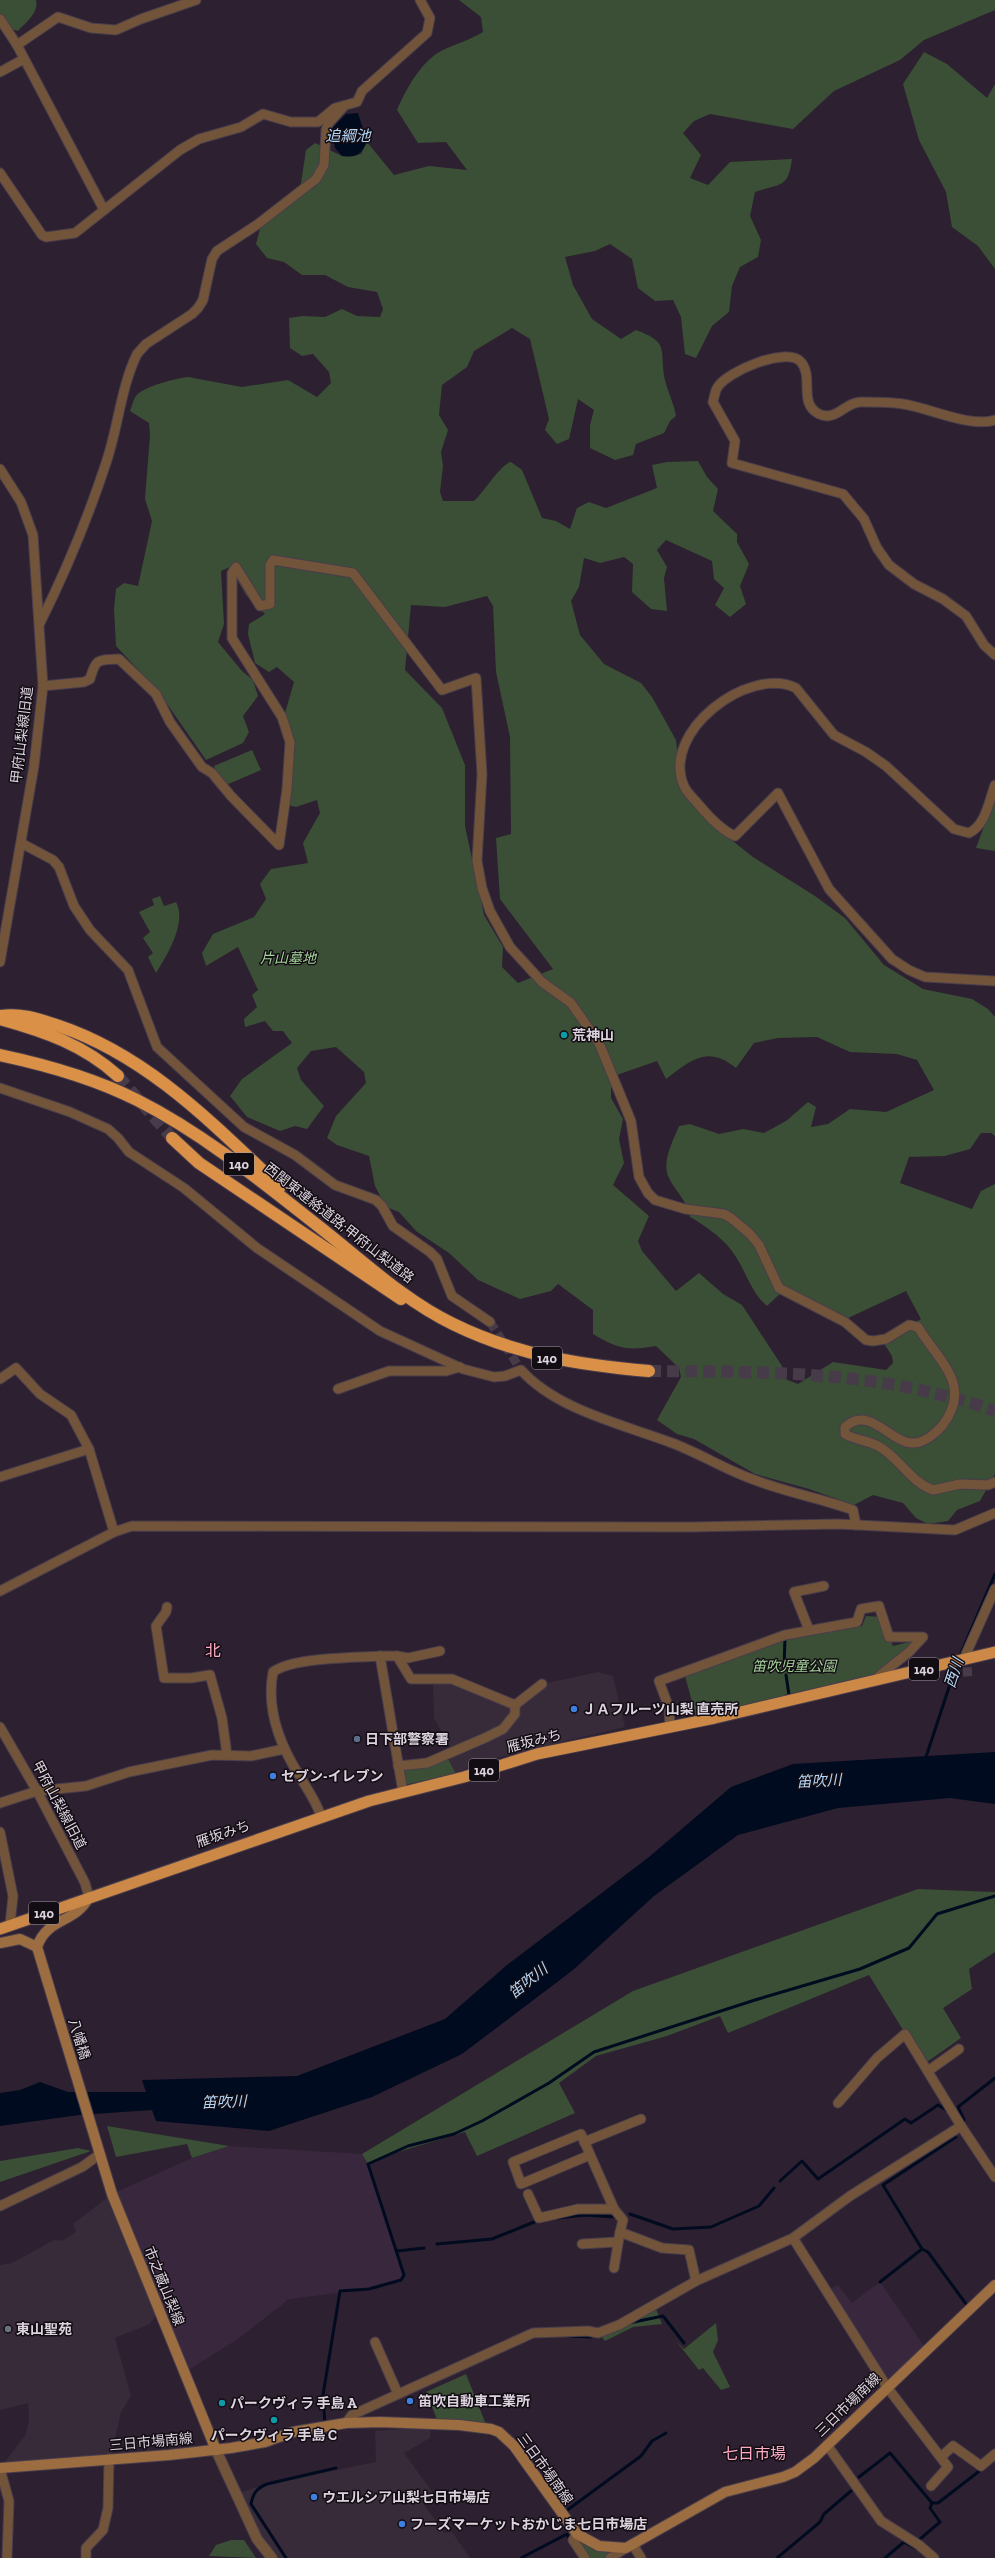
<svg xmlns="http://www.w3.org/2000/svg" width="995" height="2558" viewBox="0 0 995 2558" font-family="'Zilla Slab','Noto Sans JP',serif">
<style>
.commercial{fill:#372b39}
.built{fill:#39283d}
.green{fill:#3a4f36;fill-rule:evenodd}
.water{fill:#000b20}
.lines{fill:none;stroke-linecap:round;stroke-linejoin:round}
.stream{stroke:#000b20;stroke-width:3}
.minor-tunnel{stroke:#473b4a;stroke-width:9;stroke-dasharray:9 4.5;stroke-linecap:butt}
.motorway-tunnel{stroke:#473b4a;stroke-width:12;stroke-dasharray:12 6;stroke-linecap:butt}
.minor-casing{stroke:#493d4c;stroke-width:11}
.tertiary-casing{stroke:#493d4c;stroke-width:12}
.secondary-casing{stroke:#493d4c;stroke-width:12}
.trunk-casing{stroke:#493d4c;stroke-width:13}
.motorway-casing{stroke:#493d4c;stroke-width:14}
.minor{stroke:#715439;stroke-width:9}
.tertiary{stroke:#715439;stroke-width:10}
.secondary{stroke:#9c6d40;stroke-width:10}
.trunk{stroke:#cb8846;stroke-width:11}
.motorway{stroke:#da9147;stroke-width:12}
.culture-dot{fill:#0f9aa8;stroke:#120c13;stroke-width:1.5}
.shop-dot{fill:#3f7fe0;stroke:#120c13;stroke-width:1.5}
.service-dot{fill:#5c6f8a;stroke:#120c13;stroke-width:1.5}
.worship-dot{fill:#6b7280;stroke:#120c13;stroke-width:1.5}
.labels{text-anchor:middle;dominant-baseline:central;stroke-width:3;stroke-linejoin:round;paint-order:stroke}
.shield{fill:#120c13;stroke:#9f97a1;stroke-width:1}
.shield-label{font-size:13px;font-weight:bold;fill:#dcd3de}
.street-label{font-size:14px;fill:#dcd3de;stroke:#120c13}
.park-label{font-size:14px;font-style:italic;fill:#a4d499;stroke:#120c13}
.poi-label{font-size:14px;font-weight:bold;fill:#dcd3de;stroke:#120c13;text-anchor:start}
.water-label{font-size:15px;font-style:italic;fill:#b4d4f5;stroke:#120c13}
.quarter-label{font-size:16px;fill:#ffacc3;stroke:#120c13}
</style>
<rect width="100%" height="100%" fill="#2d2030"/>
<!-- commercial -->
<g class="commercial">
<path d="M598,1672l15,4 12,51 -147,35 -22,12 -10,-19 7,-3 -19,-34 -1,-39h19l63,26 27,-21z"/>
<path d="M112,2194l47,116 -9,14 -35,14 16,58 -10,16 -10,45 -111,11 25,-32 4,-15 -1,-18 -28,7v-145l12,-2 42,-23 8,1 14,-9 -3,-8z"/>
<path d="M431,2427l-1,11 -26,15 29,40 -12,7 23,33 8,-1 18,26h-198l-36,-64 31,-10 109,-22 -1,-31z"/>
</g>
<!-- built -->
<g class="built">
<path d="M229,2146l133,8 6,10 36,111 -3,5 -32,9 -80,10 -51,40 -53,33 -73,-178 80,-36z"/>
<path d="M880,2282l44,64 -39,36 -60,-91 13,-6 14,18z"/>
</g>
<!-- green -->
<g class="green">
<path d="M0,0h36c3,13 -10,22 -18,31l-18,-5z"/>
<path d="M459,0h536v10l-71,30 -24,20 -66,31 -41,38 -83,-15 -16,7 -11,12 18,22 -11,23 18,7 22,-23 62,-3c-4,30 -11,24 -37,33l-5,24 11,24 -3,17 -18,10 -8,19 -3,26 -17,14 -16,32 -11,-4 -4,-37 -8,-17 -18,1 -17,-13 -6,-29 -22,-15 -15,7 -30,6 8,28 19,34 29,20 15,-9c35,13 23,20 29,50 3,12 9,24 11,36l-6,5 -6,12 -28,11 -3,11 -18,5 -25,-12v-23l4,-15 -16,-11 -9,40 -12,5 -12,-14 4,-11 -19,-80 -18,-11 -38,23 -7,16 -25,18 -3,30 9,15 -7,22 2,14 -3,26 3,9h31c11,-10 26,-36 37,-39l11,8 20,48 14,3 14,8 7,-21 12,-6 17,6 51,-20 -5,-23 15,-3 31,-1 9,16 11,12 -5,22 24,23v8l12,22 -9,22 6,18 -16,13 -15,-12 9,-17 -10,-9 -2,-18 -46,-21 -9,10 10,17 -3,11 3,33 -16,-2 -19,-17 1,-28 -9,-7 -24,6 -16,-5 -5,29 -8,14 9,34 24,29 37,19 11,14 24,43 6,52 33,35 38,30 62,39 30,22 39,47 39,24 49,10 16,10 7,8v119l-4,-3h-10l-11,16 -25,7 -36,1 -9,26 72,26 9,-18 14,-7v290l-15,27 -23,9 -9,11 -20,3 -12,-6 -13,-15 -30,-8 -19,10 -45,-16 -54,-15 -61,-35 -17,-5 -20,-14 24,-43 -2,-9 -23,-22c-27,5 -39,3 -63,-12v-24l-35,-26 -7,7 -31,8 -42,-19 -29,-27 -33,-22 -17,-19 -13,-5 -11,-21 -6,-30 -32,-11 -10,-7 9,-22 30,-33 -2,-11 -28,-25 -25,4 -14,17 4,12 23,26 -17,23 -12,-3 -15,5 -33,-14 -17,-21 12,-17 50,-36 -9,-12h-10l-8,-10 -20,6 -1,-8 13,-12 -5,-12 6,-5 -20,-43 -32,19 -4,-13 11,-19 41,-17 12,-18 -6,-15 11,-15 37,-6 -5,-20 17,-30 -3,-13 -21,7 -8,-2 6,-49 -9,-43 9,-31 -17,-15 -8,5 -14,-9 -7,-29 1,-10 16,-10 -19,-19 -16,-28 -9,4 3,53 -6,18 24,29 11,9 5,16 -15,20 6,16 -6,11 -37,17 -48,-69 -42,-45 -2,-37 2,-20 8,-6 14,3 14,-65 -7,-22 5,-64 -1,-12 -19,-12c2,-5 3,-11 6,-15 6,-9 41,-18 52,-19l54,10 46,-7 29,17 14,-14 -2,-11 -16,-18 -11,2 -12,-8 -1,-30 13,-2 23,1 17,-8 15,7 23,1 3,-8 -6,-17 -29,-5 -23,-12h-23l-18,-13 -17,-4 -11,-14 5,-19 38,-29 7,-46 9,-7 27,13 19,-2 6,-12 27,33 35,-9 38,4 -21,-28 -28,1 -21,-33c9,-21 24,-48 44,-59 14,-7 29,-11 42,-19l-2,-15zM487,596l6,10 3,66 14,65 1,97 -15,4 4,61 53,70 -35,14 -16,-16 1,-20 -19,-32 -19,-89v-61l-23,-57 -37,-38 6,-65 34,2zM817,1037l33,15 47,2 20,6 17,30 -48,22 -36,-3 -22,15 -17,3 5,-20 -8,-5 -22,19 -22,12 -21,-4 -24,5 -29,-10 -11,2c-6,15 -18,36 -10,52 8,16 16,19 21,39 16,9 36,23 46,40 11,17 15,35 31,49l19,-18 60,31 60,-28 15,28 -38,23 9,14 1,7 -7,7 -53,-8 -35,22 -18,-7 2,-11 -40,-61 -19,-11 -24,-21 -23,18 -34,-40 -4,-10 11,-25 -36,-31 11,-22 -5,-24 4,-20 -12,-21v-21l46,-16 9,18c24,-18 41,-35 70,-11l18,-25 24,-5z"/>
<path d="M924,52l23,12 40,34 8,-14v185l-17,-23 -26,-19 -6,-35 -27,-52 -16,-56z"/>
<path d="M252,750l9,20 -35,15 -9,-11 -3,-8z"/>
<path d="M995,797v54l-19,-3z"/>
<path d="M160,896l4,10 12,-4c11,20 -8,52 -20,71l-8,-16 5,-4 -10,-15 7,-6 -11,-20 15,-7 -2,-6z"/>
<path d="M866,1616l16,1 11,29 24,-6 -20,19 -22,15 1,4 -179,42 -12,-44 100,-41 77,-9z"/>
<path d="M446,1755l10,19 -52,11 -4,-20z"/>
<path d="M918,1889l77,3v60l-26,17 3,20 -29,19 18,30 -37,26 -55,-89 -141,58 -8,-17 -53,20 -71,20 -37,27 16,30 -98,43 -12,-24 -84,25 -13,7 -6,-10 271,-163z"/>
<path d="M107,2126l122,20 -37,12 -5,-14 -71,13z"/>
<path d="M78,2148l13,3 -91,31v-21z"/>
<path d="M654,2304l8,20 -29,3 -28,14 -7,-8z"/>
<path d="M716,2323l2,17 -5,12 17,35 -9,3 -18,-22 -4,2 -23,-29 8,8z"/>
<path d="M466,2374l21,53 -49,-5 -12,-30z"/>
<path d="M231,2540h13l12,18 -47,-2 7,-11z"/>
<path d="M578,2541l20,9h13l2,4 -9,4h-19z"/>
</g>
<!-- water -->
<g class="water">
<path d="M358,113l9,29c-7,13 -10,16 -25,14l-7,-8 -4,-19 15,-15z"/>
<path d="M995,1752v52l-45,-6 -112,10 -100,27 -84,61 -81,74 -111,84 -90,43 -103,34 -113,-10 -4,-11 -73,5 -79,11v-33l20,-3 20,-8 28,10h78l-4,-12 155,-4 148,-57 62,-54 142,-108 82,-70 62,-23z"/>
</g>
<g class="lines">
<!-- stream -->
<g class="stream">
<path d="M959,1658l36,-84"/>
<path d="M784,1669l1,-32"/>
<path d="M786,1675l3,20 -3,1"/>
<path d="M926,1757l31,-94"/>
<path d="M964,2120l-6,-13 37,-29"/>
<path d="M780,2181l22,-20 16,18 87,-60 6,4 27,-18 10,6"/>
<path d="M630,2214l43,15 38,-2 48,-21 15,-18"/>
<path d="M558,2218l27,-3 31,2"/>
<path d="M437,2244l55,-5 47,-19"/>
<path d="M922,2249l6,3 41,56"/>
<path d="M397,2251l27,-3"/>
<path d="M880,2282l42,-33 -39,-64 73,-48"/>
<path d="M629,2323l34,-7 21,27"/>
<path d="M570,2336l21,1"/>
<path d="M325,2425l-2,-30 17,-104 29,-2 32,-9 3,-5 -36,-111 40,-18 46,-12 28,-13 67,-38 45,-31 161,-52 105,-31 49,-21 28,-34 58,-18"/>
<path d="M859,2477l31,-24 42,50"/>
<path d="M566,2511l75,-55 11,-15 14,-8"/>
<path d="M920,2539l20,-17 -10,-14 2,-5h6l44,-34"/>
<path d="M286,2558l-35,-54c2,-11 6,-16 16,-20l69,-16"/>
<path d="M521,2558l46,-24 4,8"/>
<path d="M777,2558l43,-36 4,-8 27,-23"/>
<path d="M885,2558l19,-16 11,6"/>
</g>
<!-- minor-tunnel -->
<g class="minor-tunnel">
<path d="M490,1322l31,48"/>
<path d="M966,1654l2,24"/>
</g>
<!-- motorway-tunnel -->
<g class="motorway-tunnel">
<path d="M118,1076l54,62"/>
<path d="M649,1371c121,1 230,-1 346,40"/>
</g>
<!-- minor casing -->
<g class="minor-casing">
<g id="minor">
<path d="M0,19l17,26"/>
<path d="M0,72l24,-13"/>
<path d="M0,173l42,62 4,2 29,-4 105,-83 19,-11 42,-12 22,-13 28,8h27l17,-14 22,-6 5,-11 65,-58 3,-15 -10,-18"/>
<path d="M104,210l-87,-165 41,-28 33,11 25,2 25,-11 55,-19"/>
<path d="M995,420c-25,8 -65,-12 -92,-16 -13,-2 -29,-2 -42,-2 -16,0 -25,20 -42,12 -21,-10 -5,-37 -18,-52 -14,-16 -74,9 -84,26 -2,4 -3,10 -4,14l22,39 -3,22 111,31 21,25 13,29 12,17 25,19 29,15 23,17 18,29 11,10"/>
<path d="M0,469l21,33 12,33 10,151 -9,80 -34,196"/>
<path d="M40,623c26,-52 48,-105 66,-160 12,-35 15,-76 31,-109l9,-10 46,-30 6,-6 5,-8 9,-41 5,-8 41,-27 58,-45 8,-14 2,-35 2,-6 16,-18"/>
<path d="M43,686l41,-4 6,-3c6,-21 8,-19 29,-20l37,35 14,28 32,45 10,6 19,23 48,49 8,-56 3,-47 -8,-25 -50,-79v-65l4,-6 24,39 10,-2v-39l3,-5 80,13 89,117 34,-12 6,96 -5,87 5,27 8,23 20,36 32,35 29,21 28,40 32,78 8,56 9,16 7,7 30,9 39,5 7,4 19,16 9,11 20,43 66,34 21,18 7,1 13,-2 23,-14 9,2c20,34 56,58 24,99 -6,7 -18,17 -28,17 -22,2 -44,-39 -69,-16v7c10,6 22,6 33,12 21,11 32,36 55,44l27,-6 28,1 7,-3"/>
<path d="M995,785c-6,16 -9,40 -26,48l-15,-4 -68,-63 -20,-14 -32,-17 -38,-47c-47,-23 -136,44 -112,98 3,7 10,13 15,19 10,12 22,25 36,31l43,-43 51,96 63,70 17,11 16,7 70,4"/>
<path d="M21,843l32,17 6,7 15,39 16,24 38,40 29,77 87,80 51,28 40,30 41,15 6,6 11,20 37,26 7,7 15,37 38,26"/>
<path d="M0,1088l70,24 38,17 10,9 11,14 55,36 73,60 123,83 83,38 31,8 11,-1 16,-6c36,40 101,54 151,73 27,10 52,26 80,36 33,13 68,19 101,31l3,15"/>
<path d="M0,1379l16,-11 24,26 31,21 18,34 25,83"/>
<path d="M338,1389l51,-18h57l14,-4"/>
<path d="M0,1477l89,-28"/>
<path d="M0,1591l114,-59 18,-6 560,1 146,-3 117,6 40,-17"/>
<path d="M167,1607l-1,5 -10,14 8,52h27l19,-3 12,43 5,37"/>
<path d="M809,1630l-15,-38 30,-6"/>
<path d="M966,1654l29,-65"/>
<path d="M397,1656l11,2 32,-7"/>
<path d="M0,1727l37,64 48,92 4,14"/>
<path d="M670,1728l-1,-20 -10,-27 126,-46 72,-13 4,-13 18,-3 10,31h34l-14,15 -30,24 -1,4"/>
<path d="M398,1766l29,-3 60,-26 16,-8 12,-15v-9l27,-21"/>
<path d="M403,1792l-23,-136h17l14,23h41l63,26"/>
<path d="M0,1803l37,-12 49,-5 43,-14 83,-17 39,1 33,-7"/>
<path d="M321,1816c-5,-15 -14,-27 -22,-41 -19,-30 -33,-66 -26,-103 20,-15 81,-14 107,-16"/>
<path d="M0,1832l13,64 -3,29"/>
<path d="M928,2071l31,-22"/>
<path d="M838,2103l39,-45 28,-24 56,92 34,51"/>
<path d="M584,2142l57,-23"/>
<path d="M590,2155l-69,29 -8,-22 68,-28 33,75 9,11 -3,12"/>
<path d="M528,2194l11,24 39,-9h36"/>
<path d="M0,2206l82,-39 18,-13"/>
<path d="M793,2238l94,149 61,80 -17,19"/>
<path d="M582,2244l35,-2"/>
<path d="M614,2268l6,-36 42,16 27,2 7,31"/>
<path d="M375,2342l23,52"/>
<path d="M346,2423l6,-8 181,-82 55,-2 10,2 21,-8 77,-44 97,-43 57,-42 111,-70"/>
<path d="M827,2445l54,76 38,24 15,13"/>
<path d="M941,2457l12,-11 28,20 14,-12"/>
<path d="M0,2469l9,32 -2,57"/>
<path d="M577,2534l-4,6 12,18"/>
<path d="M633,2545l8,13"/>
<path d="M86,2558v-10l17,-18 5,-22 1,-49"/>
<path d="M610,2558l16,-10"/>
</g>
</g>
<!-- tertiary casing -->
<g class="tertiary-casing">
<path id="tertiary" d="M216,2450l41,89 15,19"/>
</g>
<!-- secondary casing -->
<g class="secondary-casing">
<g id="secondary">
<path d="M89,1897c-14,27 -42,20 -52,50l75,247 104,256"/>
<path d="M0,1943l20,-4 17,8"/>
<path d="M0,2468l169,-13 62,-7 34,-6 28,-10 53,-9 34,-1 79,3 32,4 8,3 15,14 63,88 22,12 27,2 99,-56 58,-15 12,-5 19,-14 181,-173"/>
</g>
</g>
<!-- trunk casing -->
<g class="trunk-casing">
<path id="trunk" d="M0,1929l369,-128 95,-24 73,-23 178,-36 280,-66"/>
</g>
<!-- motorway casing -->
<g class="motorway-casing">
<g id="motorway">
<path d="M0,1016c22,-3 38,3 59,10 89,30 154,98 221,161"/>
<path d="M0,1019c44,12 84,26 118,57"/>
<path d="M0,1055c47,10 94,23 137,45 69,35 129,85 190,133 40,32 80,69 126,91 63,31 127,41 196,47"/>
<path d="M172,1138l27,25 202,136"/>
</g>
</g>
<!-- minor -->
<use href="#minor" class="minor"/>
<!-- tertiary -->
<use href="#tertiary" class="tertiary"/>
<!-- secondary -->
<use href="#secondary" class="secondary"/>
<!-- trunk -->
<use href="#trunk" class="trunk"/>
<!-- motorway -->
<use href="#motorway" class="motorway"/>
</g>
<!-- markers -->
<g class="culture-dot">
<circle cx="564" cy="1035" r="4"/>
<circle cx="222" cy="2403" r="4"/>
<circle cx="274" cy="2420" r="4"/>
</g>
<g class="shop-dot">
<circle cx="574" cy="1709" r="4"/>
<circle cx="273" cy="1776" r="4"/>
<circle cx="410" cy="2401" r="4"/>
<circle cx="314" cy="2497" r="4"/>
<circle cx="402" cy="2524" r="4"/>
</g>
<circle class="service-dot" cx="357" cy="1739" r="4"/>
<circle class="worship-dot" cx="8" cy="2329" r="4"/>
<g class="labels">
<!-- shield labels -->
<g class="shield">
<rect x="224" y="1153" width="30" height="22" rx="3"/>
<rect x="532" y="1347" width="30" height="22" rx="3"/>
<rect x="909" y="1658" width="30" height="22" rx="3"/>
<rect x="469" y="1759" width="30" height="22" rx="3"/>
<rect x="29" y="1902" width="30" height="22" rx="3"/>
</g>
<g class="shield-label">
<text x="239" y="1164">140</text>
<text x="547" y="1358">140</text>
<text x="924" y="1669">140</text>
<text x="484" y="1770">140</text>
<text x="44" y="1913">140</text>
</g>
<!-- street labels -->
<g class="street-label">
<text transform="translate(22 735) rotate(-83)">甲府山梨線旧道</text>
<text transform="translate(339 1223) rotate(38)">西関東連絡道路;甲府山梨道路</text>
<text transform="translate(534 1741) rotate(-14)">雁坂みち</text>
<text transform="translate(59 1805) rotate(62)">甲府山梨線旧道</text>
<text transform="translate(223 1834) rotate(-19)">雁坂みち</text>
<text transform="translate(79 2039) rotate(73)">八幡橋</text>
<text transform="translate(164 2286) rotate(68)">市之蔵山梨線</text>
<text transform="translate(848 2405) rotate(-44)">三日市場南線</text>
<text transform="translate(151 2442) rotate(-5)">三日市場南線</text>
<text transform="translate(545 2469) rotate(54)">三日市場南線</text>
</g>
<!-- park labels -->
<g class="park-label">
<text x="288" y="958">片山墓地</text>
<text x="794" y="1666">笛吹児童公園</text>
</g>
<!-- poi labels -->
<g class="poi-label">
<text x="572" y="1035">荒神山</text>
<text x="582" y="1709">ＪＡフルーツ山梨 直売所</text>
<text x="365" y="1739">日下部警察署</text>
<text x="281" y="1776">セブン-イレブン</text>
<text x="16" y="2329">東山聖苑</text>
<text x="418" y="2401">笛吹自動車工業所</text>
<text x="230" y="2403">パークヴィラ 手島 A</text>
<text x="274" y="2435" text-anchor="middle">パークヴィラ 手島 C</text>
<text x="322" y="2497">ウエルシア山梨七日市場店</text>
<text x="410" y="2524">フーズマーケットおかじま七日市場店</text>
</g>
<!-- water labels -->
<g class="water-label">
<text x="348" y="136">追綱池</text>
<text transform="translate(954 1673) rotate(-72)">西川</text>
<text transform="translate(819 1781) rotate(-3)">笛吹川</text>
<text transform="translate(528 1981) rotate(-39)">笛吹川</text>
<text transform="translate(224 2102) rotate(-2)">笛吹川</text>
</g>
<!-- quarter labels -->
<g class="quarter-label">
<text x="213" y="1650">北</text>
<text x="754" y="2453">七日市場</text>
</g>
</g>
</svg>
